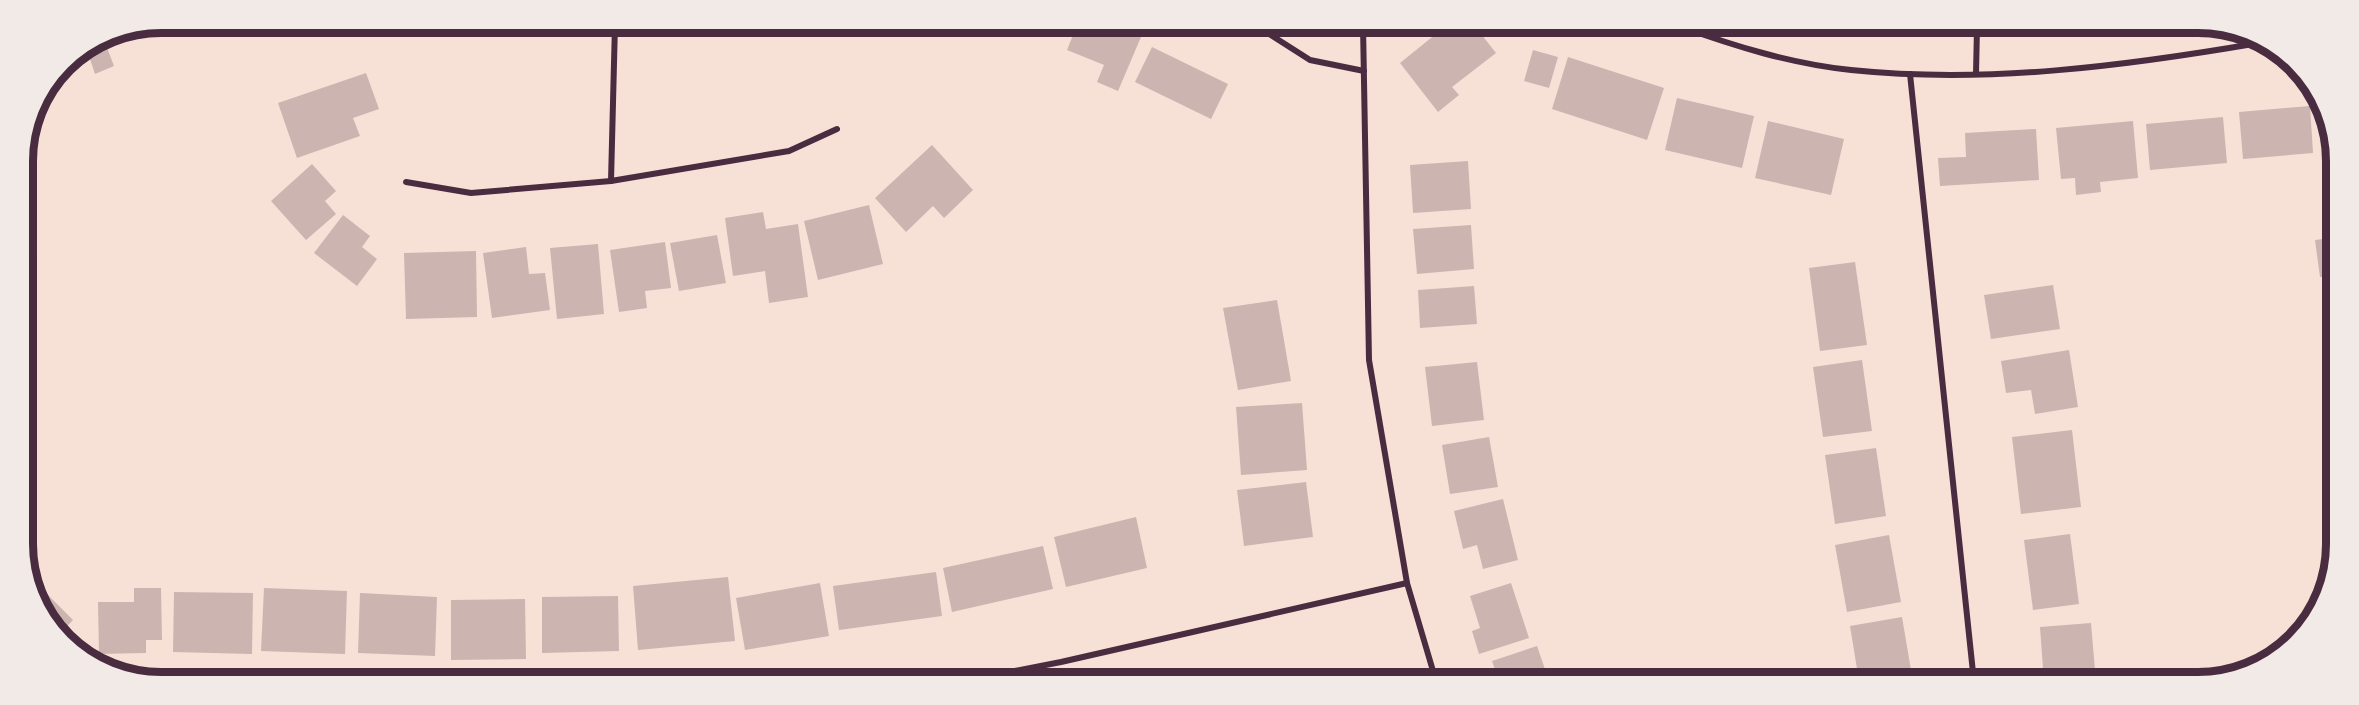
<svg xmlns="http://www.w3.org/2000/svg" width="2359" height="705" viewBox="0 0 2359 705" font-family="Roboto,sans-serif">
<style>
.building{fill:#ccb4b1}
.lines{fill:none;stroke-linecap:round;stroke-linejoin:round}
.minor{stroke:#4a2c40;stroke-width:6}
.rim{fill:none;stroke:#4a2c40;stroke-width:8}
</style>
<rect width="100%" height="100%" fill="#f7e1d7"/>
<!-- building -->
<g class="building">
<path d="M161,23h36l-42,14 -4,-12z"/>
<path d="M1023,24l37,1 -5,12z"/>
<path d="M1077,25h33l31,12 -23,54 -21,-9 7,-17 -37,-15z"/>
<path d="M1447,25h27l22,28 -44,34 7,8 -21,17 -38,-49z"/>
<path d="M134,28l2,5 -30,12 8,21 -19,8 -8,-24h-5l26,-17z"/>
<path d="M1152,47l76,37 -17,35 -76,-37z"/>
<path d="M1533,50l25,7 -9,31 -25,-7z"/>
<path d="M1568,57l96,31 -17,52 -95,-31z"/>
<path d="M366,73l13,36 -26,9 7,18 -63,22 -19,-55z"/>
<path d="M1677,98l77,18 -12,52 -77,-18z"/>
<path d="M2310,106l3,47 -70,6 -4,-47z"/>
<path d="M2322,111l12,23v20l-8,1z"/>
<path d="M2223,117l4,46 -77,7 -4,-46z"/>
<path d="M1768,121l76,18 -13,56 -76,-17z"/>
<path d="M2133,121l5,57 -38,4 1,10 -25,3 -1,-17 -14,1 -5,-51z"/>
<path d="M2036,129l3,51 -99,6 -2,-28 28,-1 -1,-24z"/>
<path d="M932,145l41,45 -29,28 -11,-12 -27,26 -31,-34z"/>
<path d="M1468,161l3,48 -58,4 -3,-48z"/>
<path d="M312,164l24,27 -11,10 11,13 -30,26 -35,-39z"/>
<path d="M869,205l14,59 -65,16 -14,-59z"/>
<path d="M763,212l3,17 32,-5 10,73 -39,6 -4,-32 -32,5 -8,-58z"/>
<path d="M343,215l27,21 -8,11 15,12 -20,27 -43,-33z"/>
<path d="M1471,225l3,44 -57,5 -4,-45z"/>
<path d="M717,235l9,48 -47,8 -9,-48z"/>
<path d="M2333,238v50h-2l-2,-12 -9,1 -5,-37z"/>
<path d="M665,242l6,46 -26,3 2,17 -28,4 -9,-62z"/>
<path d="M598,244l6,70 -47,5 -7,-71z"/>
<path d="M526,247l3,27 16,-1 5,37 -58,8 -9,-65z"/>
<path d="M476,251l1,66 -71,2 -2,-66z"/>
<path d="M1855,262l12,83 -47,6 -11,-83z"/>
<path d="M2053,285l7,44 -69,10 -7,-44z"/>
<path d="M1474,286l3,38 -57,4 -2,-38z"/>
<path d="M1277,300l14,81 -53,9 -15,-82z"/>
<path d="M2069,350l9,57 -43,7 -4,-24 -25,3 -5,-32z"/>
<path d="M1862,360l10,71 -49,6 -10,-70z"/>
<path d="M1477,362l7,58 -52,6 -7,-59z"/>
<path d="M1302,403l5,67 -66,5 -5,-68z"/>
<path d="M2072,430l9,77 -60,7 -9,-77z"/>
<path d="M1489,437l9,50 -48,7 -8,-49z"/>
<path d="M1876,448l10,68 -51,8 -10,-69z"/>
<path d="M1306,482l7,55 -69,9 -7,-56z"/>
<path d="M1503,499l15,61 -35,9 -6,-24 -14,4 -9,-38z"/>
<path d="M1136,517l11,51 -81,19 -12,-50z"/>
<path d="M2070,534l9,70 -46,6 -9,-70z"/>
<path d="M1889,535l12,67 -54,10 -12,-67z"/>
<path d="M1043,546l10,43 -101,23 -9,-44z"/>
<path d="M936,572l6,44 -103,14 -6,-44z"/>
<path d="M27,574l46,46 -14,15z"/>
<path d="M728,577l7,64 -97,9 -5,-64z"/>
<path d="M820,583l9,53 -84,14 -9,-52z"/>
<path d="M1511,583l18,55 -50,16 -7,-23 8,-3 -10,-32z"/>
<path d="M134,588h27l1,52h-16v13l-47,1 -1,-52h36z"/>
<path d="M264,588l83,3 -2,63 -84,-3z"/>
<path d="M174,592l79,1 -1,61 -79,-2z"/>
<path d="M360,593l77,4 -2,59 -77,-3z"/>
<path d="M618,596l1,55 -77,2v-56z"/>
<path d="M525,599l1,60 -75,1v-60z"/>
<path d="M1902,617l11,65 -54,-1 -9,-55z"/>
<path d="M2091,623l5,59h-52l-4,-55z"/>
<path d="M1537,646l12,35h-50l-7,-20z"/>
</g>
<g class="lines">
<!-- minor -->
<g class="minor">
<path d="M1255,25l55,35 54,11"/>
<path d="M1363,25l6,335 38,223 29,98"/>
<path d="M1679,26c55,20 113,38 172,44 136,14 274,-4 408,-27"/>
<path d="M1910,74l64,608"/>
<path d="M1976,74l1,-47"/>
<path d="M611,181l4,-157"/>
<path d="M406,182l65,11 140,-12 178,-30 48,-22"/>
<path d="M968,680l93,-18 346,-79"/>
</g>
</g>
<!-- crop -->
<path d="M0 0H2359V705H0ZM161 33H2198A128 128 0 0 1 2326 161V544A128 128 0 0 1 2198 672H161A128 128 0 0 1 33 544V161A128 128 0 0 1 161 33Z" fill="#f1eae7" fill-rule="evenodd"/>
<path class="rim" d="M161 33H2198A128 128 0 0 1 2326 161V544A128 128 0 0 1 2198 672H161A128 128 0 0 1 33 544V161A128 128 0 0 1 161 33Z"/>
</svg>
